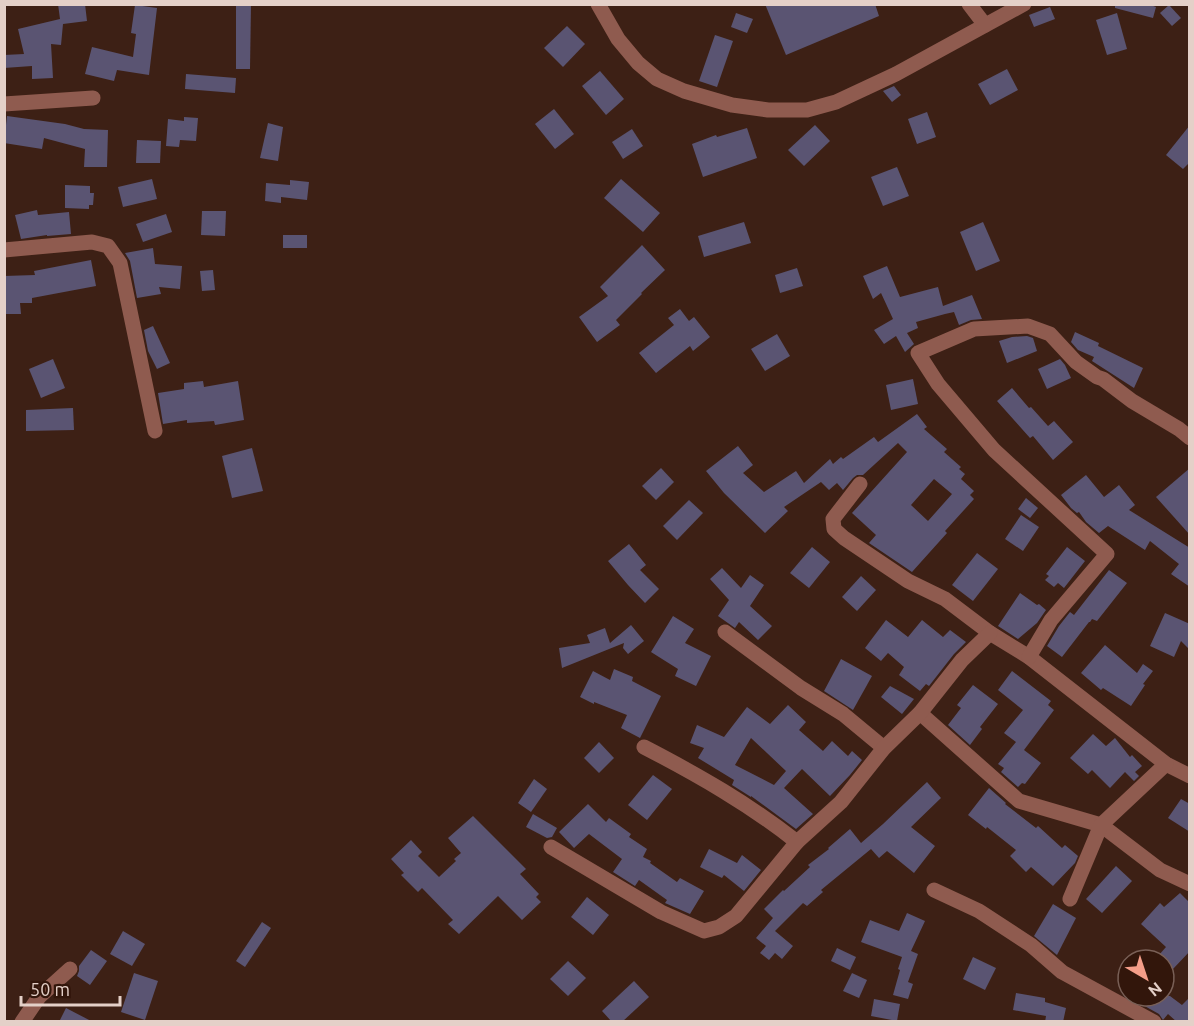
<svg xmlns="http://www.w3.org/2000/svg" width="1194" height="1026" viewBox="0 0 1194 1026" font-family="Ubuntu,sans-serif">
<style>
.building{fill:#5a5472;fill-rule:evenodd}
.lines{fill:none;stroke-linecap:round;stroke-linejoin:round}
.minor{stroke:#8f5b4f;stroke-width:15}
</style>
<rect width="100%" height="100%" fill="#3d2015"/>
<!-- building -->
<g class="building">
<path d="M58,4h27l2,17 -24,3 -2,21 -10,-1 2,34 -21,1v-13l-28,2v-13l20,-1 -6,-25 42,-10z"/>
<path d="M236,4h15l-1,65h-14z"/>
<path d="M765,4h110l4,12 -93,39z"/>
<path d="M1115,4h33l8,3 -3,11 -38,-10z"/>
<path d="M135,5l22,3 -8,67 -32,-5 -3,11 -29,-7 7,-27 41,10 3,-23 -5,-1z"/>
<path d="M1169,5l12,13 -9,8 -12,-13z"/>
<path d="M1050,7l5,12 -21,8 -5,-12z"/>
<path d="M736,13l17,6 -6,14 -16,-6z"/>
<path d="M1117,13l10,36 -20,6 -11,-35z"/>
<path d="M567,26l18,18 -22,23 -19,-19z"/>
<path d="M715,35l18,6 -16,46 -18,-6z"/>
<path d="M1007,69l11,21 -28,15 -12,-21z"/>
<path d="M600,71l24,28 -18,16 -24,-29z"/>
<path d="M186,74l50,4 -1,15 -50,-4z"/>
<path d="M894,86l7,9 -9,7 -9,-11z"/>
<path d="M554,109l20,25 -19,15 -20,-25z"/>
<path d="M927,112l9,25 -19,7 -9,-25z"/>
<path d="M7,116l58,8 19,5 24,1 -1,37h-23l1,-18 -41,-11 -2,11 -38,-6z"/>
<path d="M184,117l14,1 -2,23 -16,-1 -1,7 -13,-1 2,-27 16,2z"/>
<path d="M268,123l15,4 -5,34 -18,-3z"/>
<path d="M815,125l15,16 -26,25 -16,-16z"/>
<path d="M1190,125v37l-7,7 -17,-14z"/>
<path d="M747,128l10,30 -54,19 -11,-33 24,-9 1,2z"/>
<path d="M632,129l11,17 -20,13 -11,-17z"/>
<path d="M137,140l24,1 -1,22h-24z"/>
<path d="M897,167l12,29 -26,10 -12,-29z"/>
<path d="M152,179l5,20 -34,8 -5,-20z"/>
<path d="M621,179l39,34 -17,19 -39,-34z"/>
<path d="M290,180l19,2 -2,18 -26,-3v6l-16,-2 1,-18 24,2z"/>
<path d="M65,185l25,1v7h4l-1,12h-4v4l-24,-1z"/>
<path d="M37,210l1,5 31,-3 2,22 -24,2v-1l-26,4 -6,-24z"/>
<path d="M202,211h24l-1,25 -24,-1z"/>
<path d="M166,214l6,18 -29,10 -7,-18z"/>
<path d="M744,222l7,21 -47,14 -6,-21z"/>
<path d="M983,222l17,39 -24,10 -16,-39z"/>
<rect x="283" y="235" width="24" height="13"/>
<path d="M642,245l23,25 -24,23 1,1 -26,26 4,5 -23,17 -18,-25 29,-21 -8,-9z"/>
<path d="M153,248l2,16 27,2 -2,23 -21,-2 2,7 -24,4 -7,-37 -5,-8z"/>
<path d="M91,260l5,26 -64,12v5h-12l1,11h-17v-38l31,-1 -1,-4z"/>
<path d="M887,266l13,31 38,-10 5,19 29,-11 10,24 -11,1 -12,5 -5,-13 -9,2 -29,8 2,6 -11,5 7,11 -9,8 -9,-16 -12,8 -10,-14 19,-11 -12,-26 -8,6 -10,-23z"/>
<path d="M797,268l6,18 -23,7 -5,-18z"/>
<path d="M213,270l2,20 -13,1 -2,-20z"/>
<path d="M680,309l9,12 5,-4 16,20 -17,14 -3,-5 -34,27 -17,-20 35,-28 -6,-7z"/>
<path d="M153,326l17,37 -13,6 -9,-18 -4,-21z"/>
<path d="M1075,332l24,11 -1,3 45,22 -9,20 -42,-27 2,-4 -16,-7 -7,-8z"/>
<path d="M777,334l13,22 -25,15 -14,-22z"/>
<path d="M1027,336l6,2 4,13 -30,12 -8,-22 13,-4z"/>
<path d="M53,359l12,29 -24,10 -12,-29z"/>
<path d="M1060,359l5,6 6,13 -24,11 -9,-20z"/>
<path d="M913,379l5,25 -27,6 -5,-25z"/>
<path d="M203,381l1,6 34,-6 6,39 -29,5 -1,-4 -27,2v-3l-24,4 -5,-31 26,-4v-6z"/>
<path d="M1012,388l17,20 2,-1 17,19 6,-5 19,21 -20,18 -20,-24 -3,2 -33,-37z"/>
<path d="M73,408l1,22 -48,1v-21z"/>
<path d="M917,414l10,13 -3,2 23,20 -3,3 17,15 -2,2 6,5 -4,5 13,12 -4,4 4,4 -29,32 2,2 -35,39 -43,-29 7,-8 -24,-22 55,-61 -9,-9 -35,32h-6l-4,3 -10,12 -6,-7 -8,7 -8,-8 -37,25 4,4 -23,22 -41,-40 -18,-22 32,-25 15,19 -10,8 21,19 32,-21 8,12 26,-24 3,5 8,-7 2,2 31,-22 4,5zM934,479l18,15 -24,27 -17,-16z"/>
<path d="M252,448l11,43 -31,7 -10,-42z"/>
<path d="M661,468l13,14 -18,18 -14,-14z"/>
<path d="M1190,468v67l-34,-38z"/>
<path d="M1086,475l18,22 15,-12 16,20 -6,5 61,38v39l-19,-13 8,-10 -29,-23 -5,9 -37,-24 -9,7 -13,-11 -7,-10 -2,1 -6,-5 -10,-13z"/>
<path d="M1026,498l12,10 -8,10 -12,-9z"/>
<path d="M689,500l14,13 -26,27 -14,-14z"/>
<path d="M1021,515l18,12 -16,24 -18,-12z"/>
<path d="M629,544l17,21 -6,5 19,19 -14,14 -17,-18 -20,-24z"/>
<path d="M812,547l18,15 -21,26 -19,-15z"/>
<path d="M1067,547l18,14 -21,27 -6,-5 -4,4 -9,-7 4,-4 -3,-2z"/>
<path d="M977,553l21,16 -25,32 -21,-16z"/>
<path d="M722,568l19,20 9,-13 14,10 -14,21 22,20 -14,14 -19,-18 -4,6 -17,-12 11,-16 -19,-21z"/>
<path d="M1109,570l18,13 -30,38 -5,-2 -2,3h-1l-27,35 -15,-11 12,-20 11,-14 4,3z"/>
<path d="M861,576l15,14 -19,21 -15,-14z"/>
<path d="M1020,593l17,12 2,-1 7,6 -9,13 -19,16 -20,-13z"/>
<path d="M1165,613l25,11v26l-9,-9 -7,16 -24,-11z"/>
<path d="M673,616l21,13 -9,14 26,13 -15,30 -21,-10 3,-7 -27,-17z"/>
<path d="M886,620l22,17 14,-17 21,17 7,-7 16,12 -12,12 -25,32 -3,-2 -6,7 -21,-16 5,-8 -16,-14 -7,8 -16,-13z"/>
<path d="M631,625l13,16 -16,13 -5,-6 1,-5 -62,25 -3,-20 31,-5 -3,-8 18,-7 5,15z"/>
<path d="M1105,645l32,28 6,-9 10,7 -10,13 2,1 -14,21 -28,-18 -2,2 -20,-17z"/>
<path d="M841,659l31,17 -19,34 -29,-19z"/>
<path d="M614,669l19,8 -1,4 29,15 -21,42 -19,-10 6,-13 -33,-13v2l-14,-7 13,-26 17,9z"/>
<path d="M1012,671l39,30 -3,4 6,5 -30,40 17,13 -16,21 -3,-1 -4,4 -17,-15 3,-4 -6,-4 18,-22 -12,-9 19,-23 -25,-20z"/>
<path d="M973,685l25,19 -18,23 2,2 -12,16 -22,-20 13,-17 -4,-3z"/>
<path d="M890,686l24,13 -12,15 -21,-17z"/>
<path d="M788,705l18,17 -7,8 24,21 9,-10 16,15 4,-5 10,9 -12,15 -20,21 -28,-27 -18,19 29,26 -17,15 -45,-33v1l-19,-12 2,-5 -36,-22 6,-10 -14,-5 7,-18 27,12 23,-30 23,17zM751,738l35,33 -12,14 -39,-20z"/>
<path d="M1093,734l13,12 9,-8 15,19 2,-2 10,11 -7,6 4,4 -5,5 -9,-9 -15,16 -18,-18 -4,4 -18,-16z"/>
<path d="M599,742l15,16 -15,15 -15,-15z"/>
<path d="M653,775l19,14 -25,31 -19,-15z"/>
<path d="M534,779l13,10 -16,23 -13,-9z"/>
<path d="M927,782l14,16 -30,29 24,19 -21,27 -27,-22 -8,7 -8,-9 -50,41 2,2 -16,14 -4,-3 -28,28 18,15 -11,13 -7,-6 -6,7 -9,-7 6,-7 -10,-8 17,-20 -9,-9 19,-19 1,1 26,-24 -2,-2 21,-16 -1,-1 22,-19 11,14 22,-19z"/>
<path d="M989,788l17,15 -1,1 31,24 2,-2 24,22 3,-3 13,11 -3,7 -22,23 -22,-19 -5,5 -16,-16 6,-6 -29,-23 -1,2 -18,-14z"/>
<path d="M1181,799l9,5v28l-22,-14z"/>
<path d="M588,804l18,18 3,-4 22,16 -2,3 18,12 -4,8 8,4 -1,2 27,19 3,-4 24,13 -14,23 -25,-11 2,-3 -28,-20 -4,6 -22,-14 9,-13 -33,-25 -15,14 -15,-16z"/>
<path d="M533,814l24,14 -5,9 -5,1 -21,-11z"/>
<path d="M473,816l53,53 -6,5 19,20 -3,3 5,5 -19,18 -24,-24 -39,38 -11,-10 5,-4 -31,-32 -4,4 -17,-17 3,-2 -13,-14 20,-19 11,12 -4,4 21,21 17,-16 -2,-2 7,-6 -13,-15z"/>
<path d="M709,849l28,14 5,-8 19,15 -17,21 -20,-16 -2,3 -22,-11z"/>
<path d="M1116,866l16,15 -30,32 -16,-14z"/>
<path d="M1180,893l10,10v48l-17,18 -14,-14 7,-8 -25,-23 19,-21 4,4z"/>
<path d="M587,897l22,18 -16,20 -22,-18z"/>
<path d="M1053,904l23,14 -19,37 -23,-19z"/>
<path d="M907,913l18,8 -14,30 7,3 -10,28 5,2 -5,15 -15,-4 7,-25 -2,-1 4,-12 -41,-15 9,-22 29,11z"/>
<path d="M262,922l9,6 -26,39 -9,-6z"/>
<path d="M123,931l22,13 -13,22 -22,-12z"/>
<path d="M837,948l19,9 -6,13 -19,-9z"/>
<path d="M91,950l16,11 -17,24 -13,-9 2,-5v-5z"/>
<path d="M973,957l23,11 -11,22 -22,-11z"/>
<path d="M568,961l18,17 -18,18 -18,-17z"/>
<path d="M134,973l24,8 -13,39 -24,-8z"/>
<path d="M852,973l15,7 -8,18 -16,-7z"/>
<path d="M634,981l15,16 -27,25h-10l-10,-11z"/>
<path d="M1016,993l29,5v4l21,6 -3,14h-18l1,-6 -33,-6z"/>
<path d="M1131,996h39l12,9 8,-8v25h-13l-9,-8 -5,6 -4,-6 -18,-10z"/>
<path d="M874,999l26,5 -3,17 -26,-5z"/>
<path d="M66,1008l27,14h-34z"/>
</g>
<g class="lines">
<!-- minor -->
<g class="minor">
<path d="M598,4l20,35 20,24 19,16 27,12 48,14 36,5h39l29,-8 60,-28 128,-70"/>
<path d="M969,4l16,21"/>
<path d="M4,104l89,-6"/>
<path d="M4,250l88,-8 16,4 12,17 35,168"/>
<path d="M860,484l-27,35 1,10 10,9 64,43 37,18 45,34 39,24 137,107 24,12"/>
<path d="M725,632l76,56 42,26 41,34"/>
<path d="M1029,657l22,-37 56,-66 -113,-104 -56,-66 -20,-31 56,-24 54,-3 22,8 26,28 21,15 6,2 29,22 47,28 11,9"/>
<path d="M920,713l99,88 82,24 59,45 30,14"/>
<path d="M644,747c54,28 105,57 153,95"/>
<path d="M551,847l110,65 43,19 15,-4 17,-11 61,-74 44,-40 43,-54 36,-35 42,-53 28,-27"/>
<path d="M934,890l45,21 52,34 31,27 92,50"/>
<path d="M1070,899l31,-74 65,-61"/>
<path d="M22,1022l17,-25 31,-28"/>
</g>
</g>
<!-- border -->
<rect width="1194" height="1026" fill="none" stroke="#e4d0c8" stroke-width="12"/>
<!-- north arrow -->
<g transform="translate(1146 978) rotate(141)"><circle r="28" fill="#32160b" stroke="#796057" stroke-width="1.5"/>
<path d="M0-4.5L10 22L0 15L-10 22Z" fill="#f49e89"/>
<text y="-9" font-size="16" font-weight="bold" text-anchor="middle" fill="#e4d0c8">N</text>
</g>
<!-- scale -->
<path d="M21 996v9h99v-9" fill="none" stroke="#e4d0c8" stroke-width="3"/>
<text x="30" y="996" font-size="18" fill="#e4d0c8" stroke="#32160b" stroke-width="4.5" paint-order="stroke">50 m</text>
</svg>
